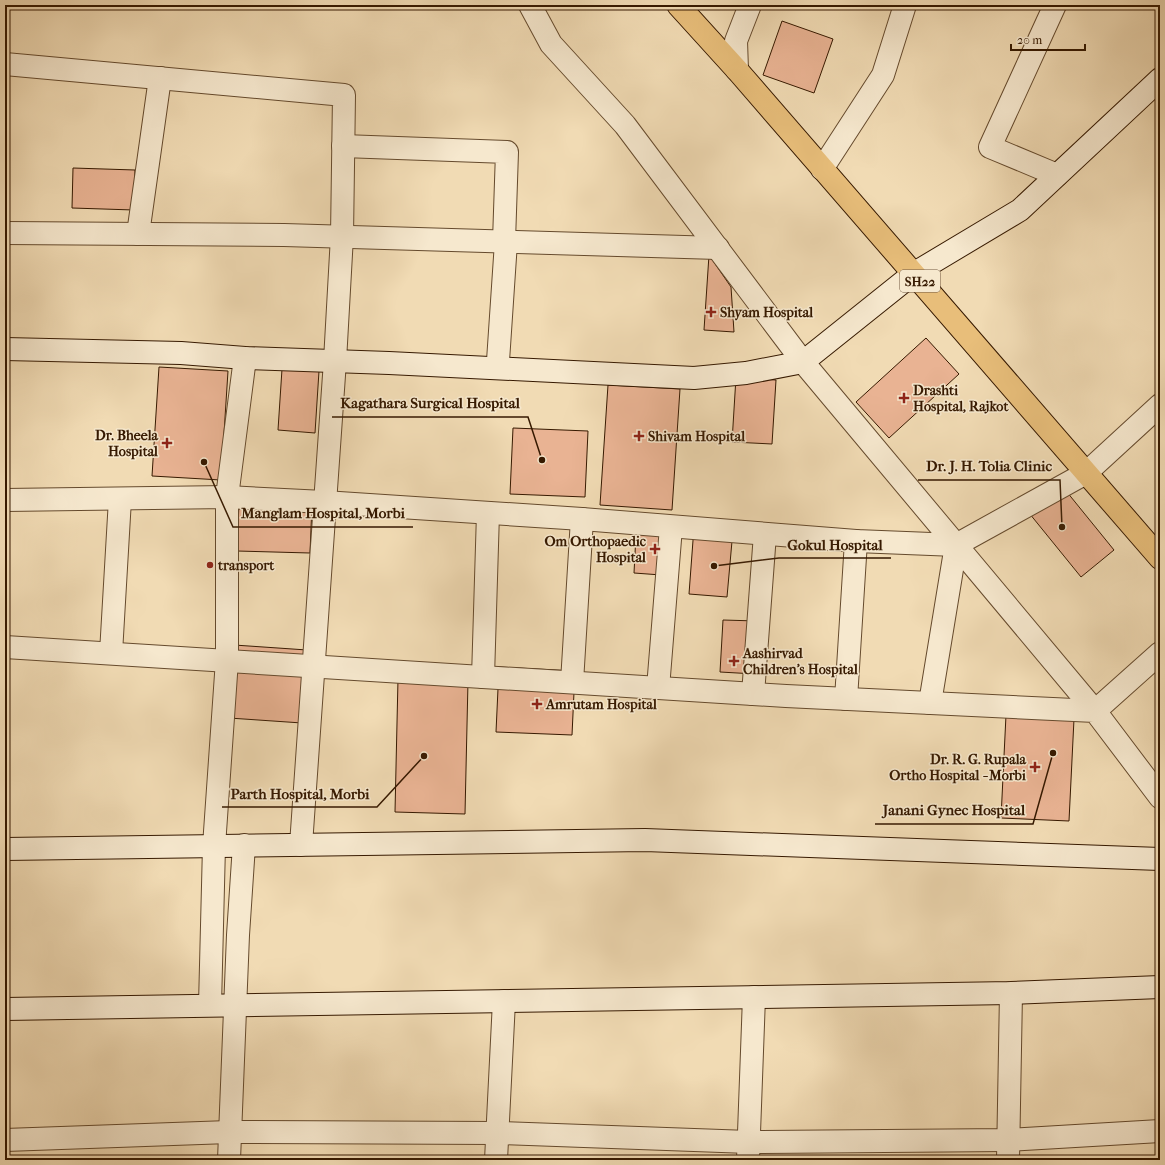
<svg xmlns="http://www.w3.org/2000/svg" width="1165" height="1165" viewBox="0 0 1165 1165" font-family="'IM FELL French Canon',serif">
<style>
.building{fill:#e9b393;stroke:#361900}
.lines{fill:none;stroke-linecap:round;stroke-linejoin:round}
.street-casing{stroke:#654a2d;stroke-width:24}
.secondary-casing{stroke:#361900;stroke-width:24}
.primary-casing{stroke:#361900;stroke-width:24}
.street{stroke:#f6e8ce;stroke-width:22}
.secondary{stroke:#f6e8ce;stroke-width:22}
.primary{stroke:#e8be7a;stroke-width:22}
.poi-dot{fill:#8f2418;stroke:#f6e8ce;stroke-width:1.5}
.labels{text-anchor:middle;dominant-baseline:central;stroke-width:3;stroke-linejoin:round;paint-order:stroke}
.shield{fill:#f6e8ce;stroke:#70573e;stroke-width:1}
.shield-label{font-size:13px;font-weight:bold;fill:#361900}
.poi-label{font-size:14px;font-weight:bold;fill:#361900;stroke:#f6e8ce;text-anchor:start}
.leader{fill:none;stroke:#361900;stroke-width:1.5}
.callout-dot{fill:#361900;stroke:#f6e8ce;stroke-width:1.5}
.callout-label{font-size:15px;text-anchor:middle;font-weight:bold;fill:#361900;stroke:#f6e8ce;stroke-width:3;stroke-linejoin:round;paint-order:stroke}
</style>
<rect width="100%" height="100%" fill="#f1dbb4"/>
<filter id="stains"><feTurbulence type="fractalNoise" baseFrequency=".005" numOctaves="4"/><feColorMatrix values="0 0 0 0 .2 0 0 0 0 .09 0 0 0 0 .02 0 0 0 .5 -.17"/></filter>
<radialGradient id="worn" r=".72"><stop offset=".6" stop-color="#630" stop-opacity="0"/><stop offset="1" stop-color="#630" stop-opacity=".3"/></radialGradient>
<!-- building -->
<g class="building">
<path d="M782,21l51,18 -19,54 -51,-18z"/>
<path d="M73,168l62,2 -1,40 -62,-2z"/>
<path d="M709,255l22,32 3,45 -30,-2z"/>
<path d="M926,338l33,36 -70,64 -33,-36z"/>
<path d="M159,367l69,4 -7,109 -69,-4z"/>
<path d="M282,369l37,2 -4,62 -37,-3z"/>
<path d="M736,377l40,3 -4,64 -40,-2z"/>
<path d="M608,385l72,4 -8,121 -72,-5z"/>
<path d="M513,428l75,3 -3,66 -75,-3z"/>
<path d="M1058,481l56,69 -33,27 -56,-69z"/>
<path d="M239,503l73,2 -2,48 -73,-2z"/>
<path d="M637,515l41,2 -3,59 -41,-3z"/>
<path d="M694,527l39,3 -6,67 -38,-3z"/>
<path d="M723,620l34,1 -2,53 -35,-2z"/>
<path d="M234,645l73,5 -5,73 -73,-5z"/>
<path d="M499,667l76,4 -3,64 -76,-3z"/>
<path d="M398,679l70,2 -3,133 -70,-2z"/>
<path d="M1006,715l68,4 -5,102 -68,-3z"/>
</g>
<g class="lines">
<!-- street casing -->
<g class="street-casing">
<g id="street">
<path d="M530,5l21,39 74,81 178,237 292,349 65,-58"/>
<path d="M1055,5l-65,142 67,28"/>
<path d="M5,64l339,31 -2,141 -7,125 -34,484"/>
<path d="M737,70l-1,-29 14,-36"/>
<path d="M343,146l164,6 -3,89 2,1 -8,119 -3,7"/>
<path d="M822,169l61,-94 22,-70"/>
<path d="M5,233l279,2 434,13"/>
<path d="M138,234l22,-156"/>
<path d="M5,500l222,-3 97,5 258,17 274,22 100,4 130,-72 74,-68"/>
<path d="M5,647l781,49 309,15 65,86"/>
<path d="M111,653l9,-154"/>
<path d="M483,677l5,-164"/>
<path d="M572,682l10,-163"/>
<path d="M658,688l13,-161"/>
<path d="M753,694l12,-160"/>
<path d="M846,699l10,-158"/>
<path d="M930,703l26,-158"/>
<path d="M210,1005l4,-159 13,-186v-163l18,-139"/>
<path d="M5,1140l224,-8 269,1 251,9 259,-2 152,-9"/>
<path d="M229,1160l9,-225 6,-90"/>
<path d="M496,1160l8,-159"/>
<path d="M748,1160l6,-163"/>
<path d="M1008,1160l3,-167"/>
</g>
</g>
<!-- secondary casing -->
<g class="secondary-casing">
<g id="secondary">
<path d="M5,349l176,4 64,5 144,5 305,15 52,-5 57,-11 110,-88 107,-64 140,-131"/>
<path d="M5,849l640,-9 515,19"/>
<path d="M5,1009l1006,-16 149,-6"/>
</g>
</g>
<!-- primary casing -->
<g class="primary-casing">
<path id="primary" d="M678,5l59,65 423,488"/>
</g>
<!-- street -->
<use href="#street" class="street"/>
<!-- secondary -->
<use href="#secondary" class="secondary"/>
<!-- primary -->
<use href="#primary" class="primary"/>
</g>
<!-- markers -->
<g class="poi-dot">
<path d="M709 306h4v4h4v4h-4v4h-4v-4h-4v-4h4z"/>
<path d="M902 392h4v4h4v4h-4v4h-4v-4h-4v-4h4z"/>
<path d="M637 430h4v4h4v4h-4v4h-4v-4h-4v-4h4z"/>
<path d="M165 437h4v4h4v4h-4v4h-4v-4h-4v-4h4z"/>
<path d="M653 543h4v4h4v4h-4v4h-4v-4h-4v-4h4z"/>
<circle cx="210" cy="565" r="4"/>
<path d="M732 655h4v4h4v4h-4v4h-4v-4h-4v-4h4z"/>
<path d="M535 698h4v4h4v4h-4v4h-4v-4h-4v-4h4z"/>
<path d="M1033 761h4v4h4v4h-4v4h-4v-4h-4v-4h4z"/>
</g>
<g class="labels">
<!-- shield labels -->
<rect class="shield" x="900" y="270" width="40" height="22" rx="3"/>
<g class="shield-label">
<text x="920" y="281">SH22</text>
</g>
<!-- poi labels -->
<g class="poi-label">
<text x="720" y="312">Shyam Hospital</text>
<text x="913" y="390">Drashti<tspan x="913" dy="16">Hospital, Rajkot</tspan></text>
<text x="158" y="435" text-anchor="end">Dr. Bheela<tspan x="158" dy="16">Hospital</tspan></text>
<text x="648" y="436">Shivam Hospital</text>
<text x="646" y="541" text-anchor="end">Om Orthopaedic<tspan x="646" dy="16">Hospital</tspan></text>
<text x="218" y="565">transport</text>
<text x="743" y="653">Aashirvad<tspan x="743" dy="16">Children's Hospital</tspan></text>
<text x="546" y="704">Amrutam Hospital</text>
<text x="1026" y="759" text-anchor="end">Dr. R. G. Rupala<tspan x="1026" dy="16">Ortho Hospital - Morbi</tspan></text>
</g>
</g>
<!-- callouts -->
<path class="leader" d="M542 460L528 417H332M1062 527L1060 480H918M204 462L233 527H413M714 566L779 558H891M424 756L377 807H222M1053 753L1033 824H875"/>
<g class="callout-dot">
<circle cx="542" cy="460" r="4"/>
<circle cx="1062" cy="527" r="4"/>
<circle cx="204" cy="462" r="4"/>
<circle cx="714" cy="566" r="4"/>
<circle cx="424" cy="756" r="4"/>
<circle cx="1053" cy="753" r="4"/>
</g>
<g class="callout-label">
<text x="430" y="408">Kagathara Surgical Hospital</text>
<text x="989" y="471">Dr. J. H. Tolia Clinic</text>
<text x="323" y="518">Manglam Hospital, Morbi</text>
<text x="835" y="550">Gokul Hospital</text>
<text x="300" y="799">Parth Hospital, Morbi</text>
<text x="954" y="815">Janani Gynec Hospital</text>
</g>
<!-- margin -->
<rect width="1165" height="1165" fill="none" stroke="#f1dbb4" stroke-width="20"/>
<rect x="6" y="6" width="1153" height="1153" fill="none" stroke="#361900" stroke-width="2"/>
<rect x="10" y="10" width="1145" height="1145" fill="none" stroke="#361900"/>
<!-- scale -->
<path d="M1011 44v6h74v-6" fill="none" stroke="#361900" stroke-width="2"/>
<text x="1017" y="44" font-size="12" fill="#361900" stroke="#f6e8ce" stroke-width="3" paint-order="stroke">20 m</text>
<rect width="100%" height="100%" filter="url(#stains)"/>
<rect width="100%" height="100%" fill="url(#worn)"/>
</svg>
